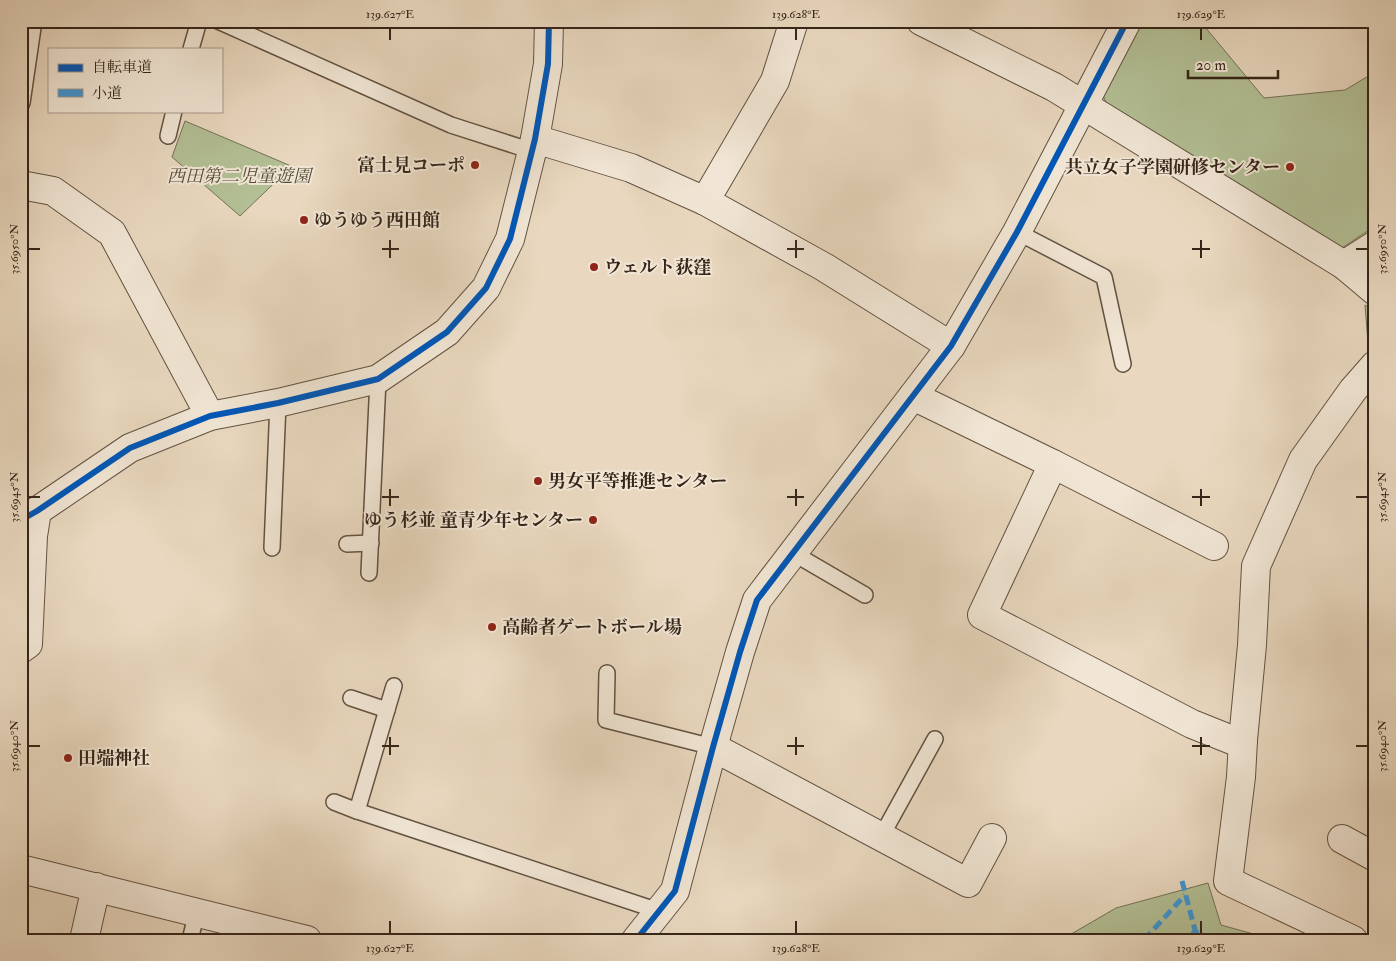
<svg xmlns="http://www.w3.org/2000/svg" width="1396" height="961" viewBox="0 0 1396 961" font-family="'IM FELL Double Pica','Noto Serif JP',serif">
<style>
.green{fill:#b3bf95;stroke:#747257}
.lines{fill:none;stroke-linecap:round;stroke-linejoin:round}
.service-casing{stroke:#625242;stroke-width:18}
.minor-casing{stroke:#625242;stroke-width:30}
.service{stroke:#f1e6d5;stroke-width:15}
.minor{stroke:#f1e6d5;stroke-width:28}
.quiet{stroke:#3e95d4;stroke-width:5;stroke-dasharray:10 5;stroke-linecap:butt}
.cycleway-casing{stroke:#f1e6d5;stroke-width:9}
.cycleway{stroke:#0057b8;stroke-width:6}
.ticks{fill:none;stroke:#352519;stroke-width:2}
.poi-dot{fill:#8f2418;stroke:#f1e6d5;stroke-width:2}
.labels{text-anchor:middle;dominant-baseline:central;stroke-width:4;stroke-linejoin:round;paint-order:stroke}
.poi-label{font-size:18px;font-weight:bold;fill:#352519;stroke:#f1e6d5;text-anchor:start}
.park-label{font-size:18px;font-style:italic;fill:#544c38;stroke:#f1e6d5}
.neatline{fill:none;stroke:#352519;stroke-width:2}
.ticks-label{font-size:12px;text-anchor:middle;fill:#352519}
</style>
<rect width="100%" height="100%" fill="#e9d8bf"/>
<filter id="stains"><feTurbulence type="fractalNoise" baseFrequency=".004" numOctaves="4"/><feColorMatrix values="0 0 0 0 .2 0 0 0 0 .09 0 0 0 0 .02 0 0 0 .5 -.17"/></filter>
<radialGradient id="worn" r=".72"><stop offset=".6" stop-color="#630" stop-opacity="0"/><stop offset="1" stop-color="#630" stop-opacity=".3"/></radialGradient>
<!-- green -->
<g class="green">
<path d="M1140,21h60l64,77 81,-8 30,-18v154l-36,24 -231,-143 -7,-16z"/>
<path d="M185,121l106,45h1l-52,50 -68,-59z"/>
<path d="M1365,305l10,7v36l-6,7z"/>
<path d="M1208,883l13,42 36,10 4,5h-200l55,-32z"/>
</g>
<g class="lines">
<!-- service casing -->
<g class="service-casing">
<g id="service">
<path d="M218,21l233,104 81,26"/>
<path d="M191,49l8,-28"/>
<path d="M22,103l12,-82"/>
<path d="M168,136l6,-25"/>
<path d="M1017,232l87,45 19,87"/>
<path d="M347,544l24,-1"/>
<path d="M272,548l6,-145"/>
<path d="M793,553l72,42"/>
<path d="M369,573l9,-194"/>
<path d="M607,673l-1,47 107,27"/>
<path d="M394,686l-37,125 302,100"/>
<path d="M351,698l36,12"/>
<path d="M334,802l23,9"/>
<path d="M881,837l54,-98"/>
<path d="M190,940l7,-28"/>
</g>
</g>
<!-- minor casing -->
<g class="minor-casing">
<g id="minor">
<path d="M794,21l-19,60 -70,120 119,66 127,79"/>
<path d="M921,21l133,66 290,178 31,26"/>
<path d="M535,139l96,29 74,33"/>
<path d="M21,185l32,6 59,42 98,183"/>
<path d="M1344,265l31,-20"/>
<path d="M913,396l140,68 -71,151 210,109 40,16h11"/>
<path d="M1053,464l161,82"/>
<path d="M21,520l16,-9 93,-63 80,-32 68,-13 100,-24 69,-47 39,-44 24,-49 25,-100 13,-75 1,-43"/>
<path d="M21,649l7,-5 5,-108 4,-25"/>
<path d="M713,747l255,136 24,-45"/>
<path d="M1342,839l33,18"/>
<path d="M21,869l286,71"/>
<path d="M84,940l12,-53"/>
<path d="M636,940l39,-49 38,-144 27,-95 17,-52 194,-254 66,-114 110,-211"/>
<path d="M1353,940l-125,-59 13,-104 2,-37 9,-95 4,-79 47,-106 50,-70 22,-25"/>
</g>
</g>
<!-- service -->
<use href="#service" class="service"/>
<!-- minor -->
<use href="#minor" class="minor"/>
<!-- quiet -->
<g class="quiet">
<path d="M1182,881l13,49 7,10"/>
<path d="M1144,940l41,-45"/>
<path d="M1190,940l5,-10"/>
</g>
<!-- cycleway casing -->
<g class="cycleway-casing">
<g id="cycleway">
<path d="M21,520l16,-9 93,-63 80,-32 68,-13 100,-24 69,-47 39,-44 24,-49 25,-100 13,-75 1,-43"/>
<path d="M636,940l39,-49 38,-144 27,-95 17,-52 194,-254 66,-114 110,-211"/>
</g>
</g>
<!-- cycleway -->
<use href="#cycleway" class="cycleway"/>
</g>
<!-- ticks -->
<path class="ticks" d="M390,28v12M796,28v12M1201,28v12M390,240v18M796,240v18M1201,240v18M28,249h12M382,249h17M787,249h17M1192,249h18M1356,249h12M390,489v17M796,489v17M1201,489v17M28,497h12M382,497h17M787,497h17M1192,497h18M1356,497h12M390,737v18M796,737v18M1201,737v18M28,746h12M382,746h17M787,746h17M1192,746h18M1356,746h12M390,921v13M796,921v13M1201,921v13"/>
<!-- markers -->
<g class="poi-dot">
<circle cx="475" cy="165" r="5"/>
<circle cx="1290" cy="167" r="5"/>
<circle cx="304" cy="220" r="5"/>
<circle cx="594" cy="267" r="5"/>
<circle cx="538" cy="481" r="5"/>
<circle cx="593" cy="520" r="5"/>
<circle cx="492" cy="627" r="5"/>
<circle cx="68" cy="758" r="5"/>
</g>
<g class="labels">
<!-- poi labels -->
<g class="poi-label">
<text x="465" y="165" text-anchor="end">富士見コーポ</text>
<text x="1280" y="167" text-anchor="end">共立女子学園研修センター</text>
<text x="314" y="220">ゆうゆう西田館</text>
<text x="604" y="267">ウェルト荻窪</text>
<text x="548" y="481">男女平等推進センター</text>
<text x="583" y="520" text-anchor="end">ゆう杉並 童青少年センター</text>
<text x="502" y="627">高齢者ゲートボール場</text>
<text x="78" y="758">田端神社</text>
</g>
<!-- park labels -->
<g class="park-label">
<text x="239" y="176">西田第二児童遊園</text>
</g>
</g>
<!-- margin -->
<rect width="1396" height="961" fill="none" stroke="#e9d8bf" stroke-width="55"/>
<!-- legend -->
<rect x="48" y="48" width="175" height="65" fill="#f1e6d5" stroke="#a6998a"/>
<rect x="58" y="64" width="25" height="8" fill="#0057b8" stroke="#a6998a"/>
<text x="92" y="72" font-size="15" fill="#352519">自転車道</text>
<rect x="58" y="89" width="25" height="8" fill="#3e95d4" stroke="#a6998a"/>
<text x="92" y="98" font-size="15" fill="#352519">小道</text>
<!-- scale -->
<path d="M1188 70v8h90v-8" fill="none" stroke="#352519" stroke-width="2.5"/>
<text x="1196" y="70" font-size="15" fill="#352519" stroke="#f1e6d5" stroke-width="4" paint-order="stroke">20 m</text>
<rect x="28" y="28" width="1340" height="906" class="neatline"/>
<g class="ticks-label">
<text x="390" y="18">139.627°E</text>
<text x="796" y="18">139.628°E</text>
<text x="1201" y="18">139.629°E</text>
<text transform="translate(14 249) rotate(-90)" y="4">35.6950°N</text>
<text transform="translate(1382 249) rotate(-90)" y="4">35.6950°N</text>
<text transform="translate(14 497) rotate(-90)" y="4">35.6945°N</text>
<text transform="translate(1382 497) rotate(-90)" y="4">35.6945°N</text>
<text transform="translate(14 746) rotate(-90)" y="4">35.6940°N</text>
<text transform="translate(1382 746) rotate(-90)" y="4">35.6940°N</text>
<text x="390" y="952">139.627°E</text>
<text x="796" y="952">139.628°E</text>
<text x="1201" y="952">139.629°E</text>
</g>
<rect width="100%" height="100%" filter="url(#stains)"/>
<rect width="100%" height="100%" fill="url(#worn)"/>
</svg>
